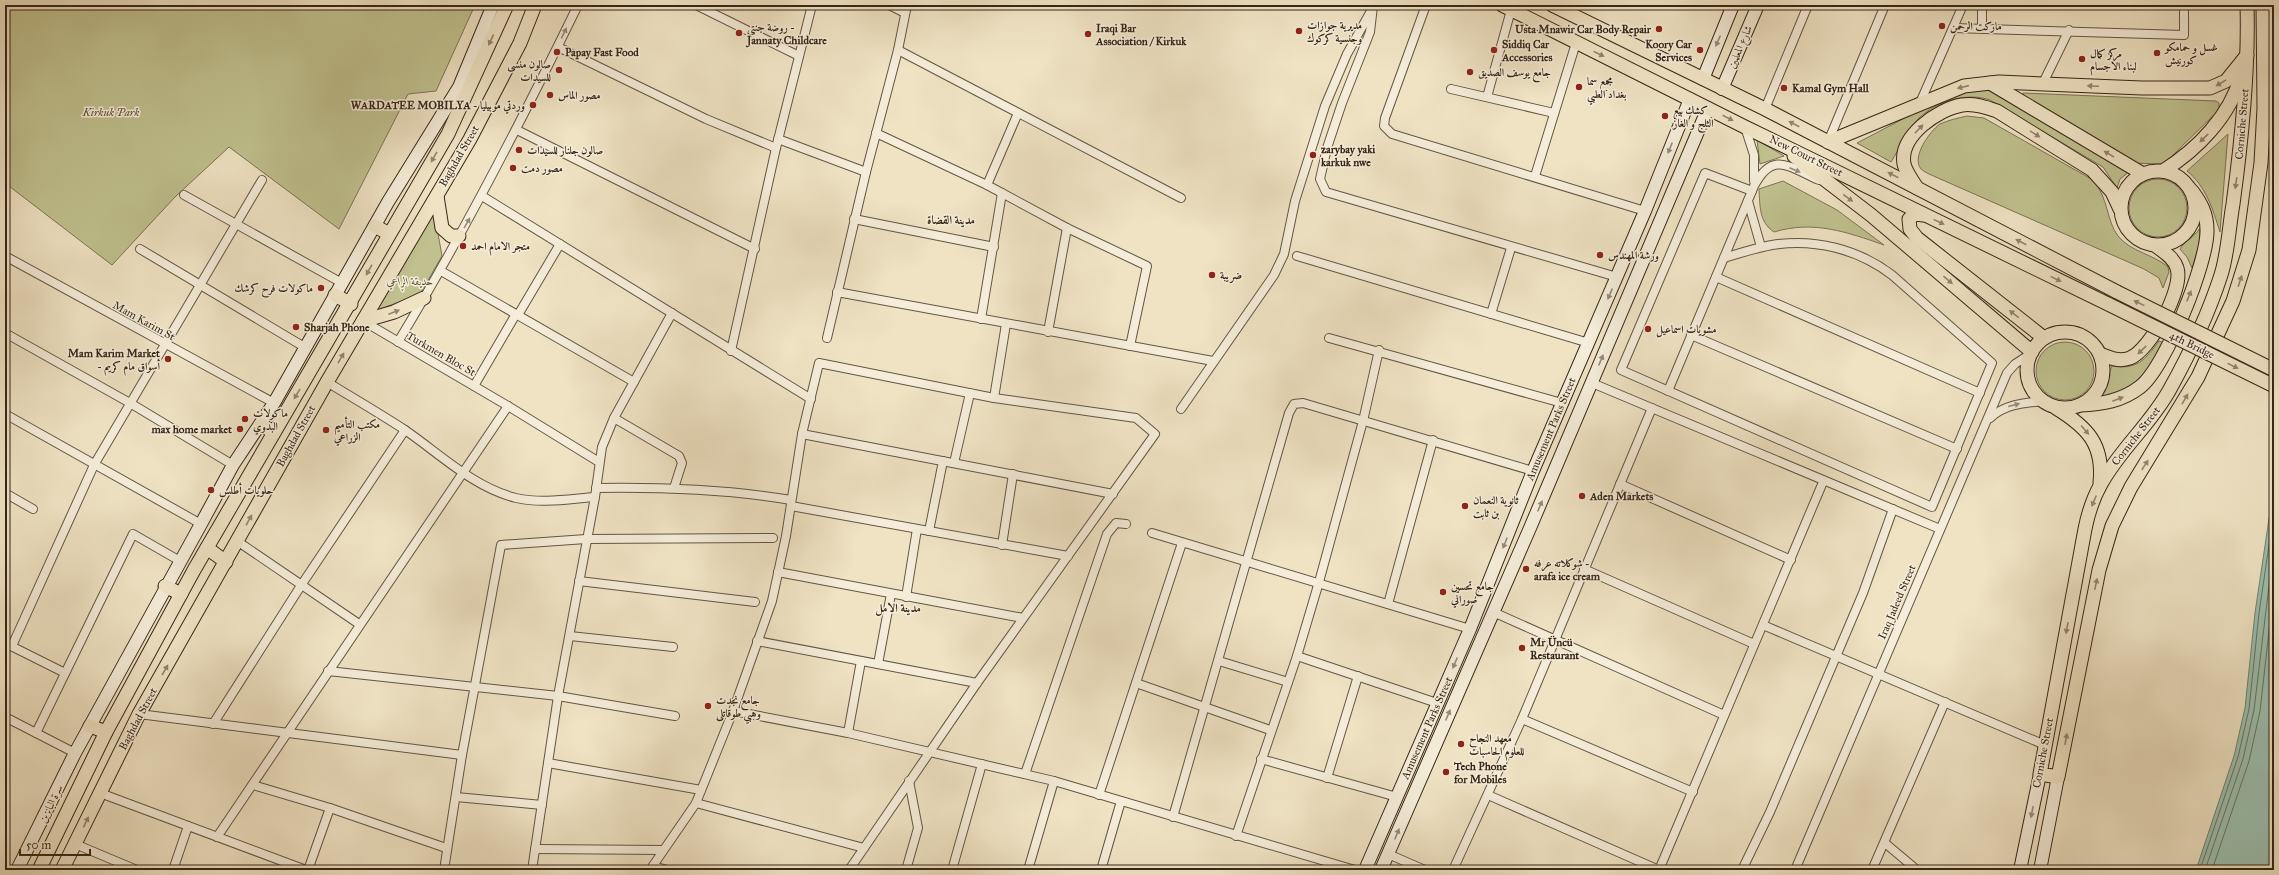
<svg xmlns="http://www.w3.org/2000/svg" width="2279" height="875" viewBox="0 0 2279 875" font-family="'IM FELL Great Primer',Amiri,serif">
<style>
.green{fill:#c0c18f;stroke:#7c7454}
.water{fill:#9bbfae;stroke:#738272}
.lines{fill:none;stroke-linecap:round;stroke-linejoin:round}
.shore{stroke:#697263;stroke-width:1}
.street-casing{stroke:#655543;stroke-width:10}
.secondary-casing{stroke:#372618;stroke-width:14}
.primary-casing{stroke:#372618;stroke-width:15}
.street{stroke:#f5edd9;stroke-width:8}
.secondary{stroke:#f5edd9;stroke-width:12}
.primary{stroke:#efe3c4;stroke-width:13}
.primary-bridge-casing{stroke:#372618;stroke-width:15;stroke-linecap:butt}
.primary-bridge{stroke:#efe3c4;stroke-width:13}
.oneway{fill:#968a78}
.oneway2{fill:#93846e}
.poi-dot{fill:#8f2418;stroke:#f5edd9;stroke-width:1.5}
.labels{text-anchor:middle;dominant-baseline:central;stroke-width:3;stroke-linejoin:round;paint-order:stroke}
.poi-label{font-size:11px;font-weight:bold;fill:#372618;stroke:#f5edd9;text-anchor:start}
.street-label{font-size:11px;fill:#372618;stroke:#f5edd9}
.park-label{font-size:11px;font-style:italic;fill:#594d36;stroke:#f5edd9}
.neighbourhood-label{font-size:12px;font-weight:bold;fill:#372618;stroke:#f5edd9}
</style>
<rect width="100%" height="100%" fill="#efe3c4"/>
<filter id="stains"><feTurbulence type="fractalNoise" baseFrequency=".005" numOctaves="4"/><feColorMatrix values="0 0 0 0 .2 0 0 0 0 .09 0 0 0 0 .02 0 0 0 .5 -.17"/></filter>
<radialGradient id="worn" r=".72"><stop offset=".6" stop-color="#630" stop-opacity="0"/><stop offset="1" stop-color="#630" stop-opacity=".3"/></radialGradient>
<!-- green -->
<g class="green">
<path d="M5,5h470l-39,86 -28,3 -69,135 -110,-82 -54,50 -63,68 -107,-82z"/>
<path d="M1983,89l12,3 135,79 -10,8 -3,9 -14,-21 -113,-67c-23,-8 -53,1 -71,18 -12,12 -19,30 -28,44l-34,-19 84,-44 16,-6z"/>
<path d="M2023,93l193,8 3,2v7l-49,48 -9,6 -30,-1 -108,-65z"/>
<path d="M1967,116l17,2 109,62c16,19 13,40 25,56 13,16 35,18 50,31l1,5 -6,16 -4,-10 -15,-9 -215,-95c-2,-1 -6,-3 -8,-5 -10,-12 9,-38 19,-45 9,-4 18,-6 27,-8z"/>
<path d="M2228,134l-8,98c-7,-22 -14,-46 -33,-61z"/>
<path d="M1757,140l27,16 -24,8z"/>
<circle cx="2158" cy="208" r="29"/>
<path d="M1783,181l54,29 47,35c-37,-13 -71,-25 -110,-13 -15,-10 -14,-26 -15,-43z"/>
<path d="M434,211l8,45 -22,38 -45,17z"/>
<path d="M2200,228l-1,17 -7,23 -5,-11 -7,-8c4,-8 15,-12 20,-21z"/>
<path d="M2159,341l3,1c-14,33 -27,47 -63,56l13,-32c25,4 33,-6 47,-25z"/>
<circle cx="2065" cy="371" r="29"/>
</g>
<!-- water -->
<path class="water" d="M2274,485v385h-78l38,-114 11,-48 10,-95z"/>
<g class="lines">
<!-- shore -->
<g class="shore">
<path d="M2200,870l38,-113 11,-48 10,-96 15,-102"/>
<path d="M2205,870l38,-111 11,-49 20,-166"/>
<path d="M2212,870l37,-109 11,-50 14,-124"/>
</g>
<!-- street casing -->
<g class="street-casing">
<g id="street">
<path d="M696,5l103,51"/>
<path d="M889,5l16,8"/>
<path d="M1426,5l-41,113 -1,8 8,8 253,77"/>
<path d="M1373,6l-3,26 -28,71 -15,45 -7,31 6,13 291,85"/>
<path d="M1953,28l231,7v-30"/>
<path d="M1982,28v-23"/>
<path d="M558,47l148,72 70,29"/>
<path d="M898,50l283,148"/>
<path d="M2043,83l26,-53"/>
<path d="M1451,89l103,24"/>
<path d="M1487,97l24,-87"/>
<path d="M1919,105l44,-100"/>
<path d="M1765,109l43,-104"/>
<path d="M1745,127l9,28v26"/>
<path d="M517,130l238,119"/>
<path d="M876,133l111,52 80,43 80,38 -17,80"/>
<path d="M778,139l88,33"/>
<path d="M1828,142l57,-137"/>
<path d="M1535,176l41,-133"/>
<path d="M987,185l31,-72"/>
<path d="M184,195l158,88"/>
<path d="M482,196l329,203"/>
<path d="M1748,201l13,46"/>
<path d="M854,219l140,28"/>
<path d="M140,249l166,99"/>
<path d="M5,256l269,147"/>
<path d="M1297,256l292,87"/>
<path d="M1724,258c16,-5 32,-10 48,-13 42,-7 86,4 120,30l100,88 -60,144 -311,-137 84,-197 47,18"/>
<path d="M441,271l193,111"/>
<path d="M1716,277l264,116"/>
<path d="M837,292l376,69"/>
<path d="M1491,314l20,-66"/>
<path d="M518,315l42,-71"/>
<path d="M981,319l21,-126"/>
<path d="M363,321l145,85 91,56"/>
<path d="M1048,332l19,-104"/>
<path d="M5,333l125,70 103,62"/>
<path d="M1691,335l266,114"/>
<path d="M827,338l39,-166 32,-122 9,-45"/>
<path d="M1329,338l233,65"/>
<path d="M398,342c66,-109 124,-222 180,-337"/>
<path d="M731,351l45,-203 36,-143"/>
<path d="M327,382c26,16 52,31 78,48 35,24 68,57 111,68 26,6 53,1 79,-1"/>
<path d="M1592,383l348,146"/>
<path d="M474,386l42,-72"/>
<path d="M1668,391l86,-205c19,-36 35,-19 65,-6"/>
<path d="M994,398l12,-74"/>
<path d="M1181,409l93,-134 10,-21 11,-53 30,-95 22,-52 24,-43"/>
<path d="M5,414l196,110"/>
<path d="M614,418l65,38 3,7 -8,25"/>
<path d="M1990,418c15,-14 34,-15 53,-17"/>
<path d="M802,434l311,60"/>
<path d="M954,463l16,-70"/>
<path d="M1620,484l171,76"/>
<path d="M596,488c66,-1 130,1 195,12"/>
<path d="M5,493l28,16"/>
<path d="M791,506l277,50"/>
<path d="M929,531l14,-70"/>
<path d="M1152,533l318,96"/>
<path d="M237,541l122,83"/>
<path d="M1002,545l11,-71"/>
<path d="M1584,569l170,75"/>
<path d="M778,572l245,46"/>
<path d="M579,581l176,21"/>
<path d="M906,597l11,-68"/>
<path d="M1388,604l45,-164"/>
<path d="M1493,612l231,103"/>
<path d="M1763,625l282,120"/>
<path d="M570,636l103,11"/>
<path d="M757,641l220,42"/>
<path d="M5,643l60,30"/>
<path d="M12,646l82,-181 168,-285"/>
<path d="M1297,656l140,47"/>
<path d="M1219,661l69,21"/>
<path d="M878,664l13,-70"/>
<path d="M328,671l230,25 117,20"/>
<path d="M1136,683l134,47"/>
<path d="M733,711l115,22 206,48 301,89"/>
<path d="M139,714l323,41"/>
<path d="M5,717l70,36"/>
<path d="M1522,719l171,73"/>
<path d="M213,724l89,-140 103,-154"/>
<path d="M36,733l97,-199 47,27"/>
<path d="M848,733l13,-72"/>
<path d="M1261,759l136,38"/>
<path d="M548,763l153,27"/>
<path d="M1025,774l82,-240 9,-11 10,1"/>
<path d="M1327,778l31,-102"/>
<path d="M253,785l77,23 116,40"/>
<path d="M100,793l206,77"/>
<path d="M1099,795l83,-252"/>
<path d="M1488,795l171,75"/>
<path d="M456,797l86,8"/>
<path d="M696,803l168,45"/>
<path d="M1173,817l116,-404 5,-9 9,-1 230,68"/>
<path d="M1236,836l61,-180 22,-74 44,-161 16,-71"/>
<path d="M217,837l291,-431"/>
<path d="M1885,843l32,27"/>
<path d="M75,844l62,26"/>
<path d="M535,849l128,1"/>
<path d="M1388,854l37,16"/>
<path d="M653,866l14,4"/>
<path d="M173,870l15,-44"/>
<path d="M308,870l22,-62"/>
<path d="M444,870l18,-115 39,-210 85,-6 187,-1"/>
<path d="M532,870l26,-174 37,-199 7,-50 12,-29 58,-105"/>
<path d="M650,870l46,-67 37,-92 39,-110 14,-65 16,-102 17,-71 175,35 142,20 19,16 -178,249 -128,187"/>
<path d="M906,870l12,-42 -9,-47"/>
<path d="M952,870l30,-106"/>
<path d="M1028,870l26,-89"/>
<path d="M1101,870l20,-69"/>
<path d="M1453,870l69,-151 130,-311"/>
<path d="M1659,870l164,-388"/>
<path d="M1742,870l28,-58 93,-219 30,-84"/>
<path d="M1795,870l212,-497 8,-9 17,-11"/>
<path d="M1872,870l73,-168"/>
</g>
</g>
<!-- secondary casing -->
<g class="secondary-casing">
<g id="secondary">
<path d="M1703,79l30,-74"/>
<path d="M1722,89l36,-84"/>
<path d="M17,870l58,-117 126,-229 32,-59 41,-62 114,-201 71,-115 34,-82"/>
<path d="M1365,870l105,-241 63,-158 112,-260 45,-112"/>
<path d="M1381,870l149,-342 178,-420"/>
<path d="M2020,870l20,-96"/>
<path d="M2040,870l18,-93"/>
</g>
</g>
<!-- primary casing -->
<g class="primary-casing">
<g id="primary">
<path d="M1502,5l243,122 365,178"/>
<path d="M1552,5l213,104 352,183"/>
<path d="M2247,5c2,66 -5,133 -14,199 -4,23 -5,49 -12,71 -13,40 -31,78 -51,114 -19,35 -50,60 -69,95 -8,14 -13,30 -16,45l-45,245 18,3 41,-207 13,-44 19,-39 67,-110 35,-76 16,-51 12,-87 3,-55 -1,-103"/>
<path d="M1990,83l153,91"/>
<path d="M1828,142l136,-56 35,-4 143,6h68l16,-7 21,-26"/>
<path d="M1794,156l77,59 161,137"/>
<circle cx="2158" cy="208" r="37"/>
<path d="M2163,171c35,-22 67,-55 78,-95"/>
<path d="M1917,188c-4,-7 -11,-15 -13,-24 -5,-28 34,-55 58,-59 12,-2 24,2 35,6l95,59 20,22 8,17"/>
<path d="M437,196l5,32 9,8h8"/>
<path d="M1924,215l-9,-1 -6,5 1,10 7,9 127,100"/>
<path d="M375,226l14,8"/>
<path d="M335,295l16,9"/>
<path d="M363,321l31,-9 30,-14"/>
<circle cx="2065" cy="370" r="38"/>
<path d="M2100,354c10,4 19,8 30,4 20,-8 54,-69 47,-90 -3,-10 -13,-16 -21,-22"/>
<path d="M2080,405c22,-1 42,-4 60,-18 25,-19 68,-125 67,-157 0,-16 -6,-27 -15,-39"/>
<path d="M2056,408c31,19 48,36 44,75"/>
<path d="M261,425l13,7"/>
<path d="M207,548l19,14"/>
<path d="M165,586l16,8"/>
<path d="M90,726l16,6"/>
<path d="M39,870l67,-138 88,-162 254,-436 59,-129"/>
<path d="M62,870l77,-156 188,-332 143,-243 50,-96 15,-38"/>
</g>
</g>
<!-- street -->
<use href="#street" class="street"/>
<!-- secondary -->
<use href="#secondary" class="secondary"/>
<!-- primary -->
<use href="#primary" class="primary"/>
<!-- primary-bridge casing -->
<g class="primary-bridge-casing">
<g id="primary-bridge">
<path d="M2117,292l157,78"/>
<path d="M2110,305l164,81"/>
</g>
</g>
<!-- primary-bridge -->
<use href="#primary-bridge" class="primary-bridge"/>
</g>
<!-- one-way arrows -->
<defs><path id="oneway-solid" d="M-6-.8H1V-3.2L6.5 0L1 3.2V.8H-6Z"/></defs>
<g class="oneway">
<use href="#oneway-solid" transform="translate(564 33) rotate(-64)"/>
<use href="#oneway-solid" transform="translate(1718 41) rotate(113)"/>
<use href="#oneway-solid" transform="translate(1670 148) rotate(112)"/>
<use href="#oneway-solid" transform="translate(1795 170) rotate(23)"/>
<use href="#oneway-solid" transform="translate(467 223) rotate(-60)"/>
<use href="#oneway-solid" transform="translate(1610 294) rotate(113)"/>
<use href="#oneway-solid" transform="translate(1601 360) rotate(-67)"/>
<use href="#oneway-solid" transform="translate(2014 405) rotate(-14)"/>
<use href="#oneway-solid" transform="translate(1540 506) rotate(-67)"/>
<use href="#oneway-solid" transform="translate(1505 543) rotate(112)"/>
<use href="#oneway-solid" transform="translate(1455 663) rotate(113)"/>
<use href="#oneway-solid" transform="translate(1448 715) rotate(-67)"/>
<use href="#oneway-solid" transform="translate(2032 812) rotate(101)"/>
<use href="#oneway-solid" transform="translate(1397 834) rotate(-67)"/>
</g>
<g class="oneway2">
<use href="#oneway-solid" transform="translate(491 40) rotate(115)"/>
<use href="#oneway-solid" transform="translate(1599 54) rotate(26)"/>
<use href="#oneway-solid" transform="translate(2221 83) rotate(149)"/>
<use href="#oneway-solid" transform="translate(2093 86) rotate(-177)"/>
<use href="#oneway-solid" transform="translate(1963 87) rotate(167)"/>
<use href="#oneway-solid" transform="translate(1728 118) rotate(27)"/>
<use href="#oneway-solid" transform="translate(1794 124) rotate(-153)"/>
<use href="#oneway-solid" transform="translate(1919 129) rotate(-46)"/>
<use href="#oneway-solid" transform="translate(2035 134) rotate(32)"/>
<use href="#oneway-solid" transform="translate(2204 138) rotate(136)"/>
<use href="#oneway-solid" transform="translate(2109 154) rotate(-149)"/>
<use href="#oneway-solid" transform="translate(434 157) rotate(120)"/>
<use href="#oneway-solid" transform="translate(1893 175) rotate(-153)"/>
<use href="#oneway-solid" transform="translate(2236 183) rotate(98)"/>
<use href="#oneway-solid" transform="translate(1848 198) rotate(36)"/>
<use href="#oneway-solid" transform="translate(1939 222) rotate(26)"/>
<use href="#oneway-solid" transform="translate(2021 242) rotate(-153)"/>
<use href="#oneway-solid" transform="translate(369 270) rotate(119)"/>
<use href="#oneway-solid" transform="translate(2056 279) rotate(26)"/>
<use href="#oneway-solid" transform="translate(1948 280) rotate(40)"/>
<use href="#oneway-solid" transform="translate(2240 281) rotate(-72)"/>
<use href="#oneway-solid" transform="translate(2189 296) rotate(-68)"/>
<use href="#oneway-solid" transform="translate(2139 303) rotate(-154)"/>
<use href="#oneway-solid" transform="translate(394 312) rotate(-21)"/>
<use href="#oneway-solid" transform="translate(2014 314) rotate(-142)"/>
<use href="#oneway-solid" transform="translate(2142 350) rotate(136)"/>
<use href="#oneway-solid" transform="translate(341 358) rotate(-60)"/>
<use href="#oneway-solid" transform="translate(2233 366) rotate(26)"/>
<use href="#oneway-solid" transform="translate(297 394) rotate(121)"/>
<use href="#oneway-solid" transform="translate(2118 399) rotate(-21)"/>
<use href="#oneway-solid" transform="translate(2185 399) rotate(-60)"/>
<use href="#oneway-solid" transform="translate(2085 430) rotate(49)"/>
<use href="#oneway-solid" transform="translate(2145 465) rotate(-57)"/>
<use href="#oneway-solid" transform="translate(2094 501) rotate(113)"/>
<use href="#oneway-solid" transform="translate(249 520) rotate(-61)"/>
<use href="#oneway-solid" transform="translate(2096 584) rotate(-78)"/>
<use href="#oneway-solid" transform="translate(2067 628) rotate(100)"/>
<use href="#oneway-solid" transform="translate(165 670) rotate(-60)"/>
<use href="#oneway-solid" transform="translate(2066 739) rotate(-79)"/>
<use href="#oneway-solid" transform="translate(86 822) rotate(-64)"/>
</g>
<!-- markers -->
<g class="poi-dot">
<circle cx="1942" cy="26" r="4"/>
<circle cx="1659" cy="29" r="4"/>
<circle cx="1299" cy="31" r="4"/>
<circle cx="739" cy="33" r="4"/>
<circle cx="1088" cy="34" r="4"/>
<circle cx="1494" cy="50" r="4"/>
<circle cx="1700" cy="50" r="4"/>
<circle cx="557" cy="52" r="4"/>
<circle cx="2157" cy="53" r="4"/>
<circle cx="2082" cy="59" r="4"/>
<circle cx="559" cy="70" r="4"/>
<circle cx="1470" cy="72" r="4"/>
<circle cx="1579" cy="87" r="4"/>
<circle cx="1784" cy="88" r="4"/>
<circle cx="550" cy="95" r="4"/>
<circle cx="533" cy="105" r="4"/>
<circle cx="1665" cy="116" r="4"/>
<circle cx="519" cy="150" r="4"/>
<circle cx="1313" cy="155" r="4"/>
<circle cx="513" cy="168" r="4"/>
<circle cx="463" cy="246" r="4"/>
<circle cx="1600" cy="255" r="4"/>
<circle cx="1212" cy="275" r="4"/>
<circle cx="321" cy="288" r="4"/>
<circle cx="296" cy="327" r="4"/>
<circle cx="1648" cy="329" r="4"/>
<circle cx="168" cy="359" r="4"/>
<circle cx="245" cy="419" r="4"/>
<circle cx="240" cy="429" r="4"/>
<circle cx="326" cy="430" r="4"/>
<circle cx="211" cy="490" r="4"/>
<circle cx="1582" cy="496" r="4"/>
<circle cx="1465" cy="506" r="4"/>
<circle cx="1526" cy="569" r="4"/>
<circle cx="1443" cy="592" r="4"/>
<circle cx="1522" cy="648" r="4"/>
<circle cx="708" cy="706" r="4"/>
<circle cx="1461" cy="744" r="4"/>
<circle cx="1446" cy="772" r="4"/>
</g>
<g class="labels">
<!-- poi labels -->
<g class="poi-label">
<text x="1307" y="25">مديرية جوازات<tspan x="1307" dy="13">وجنسية كركوك</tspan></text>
<text x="1950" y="26">ماركت الرحمن</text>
<text x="747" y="27">روضة جنتي -<tspan x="747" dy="13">Jannaty Childcare</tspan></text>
<text x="1096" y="28">Iraqi Bar<tspan x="1096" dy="13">Association / Kirkuk</tspan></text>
<text x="1651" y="29" text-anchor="end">Usta Mnawir Car Body Repair</text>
<text x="1502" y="44">Siddiq Car<tspan x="1502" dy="13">Accessories</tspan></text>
<text x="1692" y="44" text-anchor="end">Koory Car<tspan x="1692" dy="13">Services</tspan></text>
<text x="2165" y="47">غسل و حمامكو<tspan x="2165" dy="13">كورنيش</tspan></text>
<text x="565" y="52">Papay Fast Food</text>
<text x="2090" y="53">مركز كمال<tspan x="2090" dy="13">لبناء الاجسام</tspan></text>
<text x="551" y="64" text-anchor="end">صالون منسى<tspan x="551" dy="13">للسيدات</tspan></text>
<text x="1478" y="72">جامع يوسف الصديق</text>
<text x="1587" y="81">مجمع سما<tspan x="1587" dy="13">بغداد الطبي</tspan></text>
<text x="1792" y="88">Kamal Gym Hall</text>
<text x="558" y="95">مصور الماس</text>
<text x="525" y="105" text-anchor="end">WARDATEE MOBILYA - وردتي موبيليا</text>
<text x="1673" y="110">كشك بيع<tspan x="1673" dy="13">الثلج و الغاز</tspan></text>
<text x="1321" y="149">zarybay yaki<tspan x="1321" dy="13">karkuk nwe</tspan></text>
<text x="527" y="150">صالون جلنار للسيدات</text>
<text x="521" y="168">مصور دمت</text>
<text x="471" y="246">متجر الامام احمد</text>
<text x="1608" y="255">ورشة المهندس</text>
<text x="1220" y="275">ضريبة</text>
<text x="313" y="288" text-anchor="end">ماكولات فرح كرشك</text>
<text x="304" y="327">Sharjah Phone</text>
<text x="1656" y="329">مشويات اسماعيل</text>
<text x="160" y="353" text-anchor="end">Mam Karim Market<tspan x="160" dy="13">- أسواق مام كريم</tspan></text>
<text x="253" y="413">ماكولات<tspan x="253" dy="13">البدوي</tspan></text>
<text x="334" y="424">مكتب التأميم<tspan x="334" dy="13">الزراعي</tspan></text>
<text x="232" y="429" text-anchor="end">max home market</text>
<text x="219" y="490">حلويات أطلس</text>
<text x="1590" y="496">Aden Markets</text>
<text x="1473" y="500">ثانوية النعمان<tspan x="1473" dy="13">بن ثابت</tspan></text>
<text x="1534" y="563">شوكلاته عرفه -<tspan x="1534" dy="13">arafa ice cream</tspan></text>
<text x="1451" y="586">جامع تحسين<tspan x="1451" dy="13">صوراني</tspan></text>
<text x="1530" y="642">Mr Üncü<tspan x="1530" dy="13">Restaurant</tspan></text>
<text x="716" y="700">جامع نجدت<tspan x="716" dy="13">وهبي طوقاتلى</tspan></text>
<text x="1469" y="738">معهد النجاح<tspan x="1469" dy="13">للعلوم الحاسبات</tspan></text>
<text x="1454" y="766">Tech Phone<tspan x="1454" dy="13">for Mobiles</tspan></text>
</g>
<!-- street labels -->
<g class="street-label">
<text transform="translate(1740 47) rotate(-67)">شارع المعلمين</text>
<text transform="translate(2242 124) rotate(-85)">Corniche Street</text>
<text transform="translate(459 156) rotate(-60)">Baghdad Street</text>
<text transform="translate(1806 156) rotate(26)">New Court Street</text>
<text transform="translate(144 321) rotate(29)">Mam Karim St</text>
<text transform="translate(2192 345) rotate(26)">4th Bridge</text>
<text transform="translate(441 354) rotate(30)">Turkmen Bloc St</text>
<text transform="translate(1551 429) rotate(-67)">Amusement Parks Street</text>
<text transform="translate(296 436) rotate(-61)">Baghdad Street</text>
<text transform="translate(2136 436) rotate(-52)">Corniche Street</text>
<text transform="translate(1897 602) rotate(-67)">Iraq Jadeed Street</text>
<text transform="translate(138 719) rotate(-62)">Baghdad Street</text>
<text transform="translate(1427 728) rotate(-66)">Amusement Parks Street</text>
<text transform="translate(2043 753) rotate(-79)">Corniche Street</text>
<text transform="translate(51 804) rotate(-65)">سرة البانزين</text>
</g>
<!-- park labels -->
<g class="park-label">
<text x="111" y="112">Kirkuk Park</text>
<text x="410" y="281">حدیقة الڕاعي</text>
</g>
<!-- neighbourhood labels -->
<g class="neighbourhood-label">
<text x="951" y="220">مدينة القضاة</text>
<text x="898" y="608">مدينة الامل</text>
</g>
</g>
<!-- margin -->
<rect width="2279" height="875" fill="none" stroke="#efe3c4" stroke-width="20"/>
<rect x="6" y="6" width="2267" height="863" fill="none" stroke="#372618" stroke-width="2"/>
<rect x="10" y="10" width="2259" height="855" fill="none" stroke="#372618"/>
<!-- scale -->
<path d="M20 849v6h70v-6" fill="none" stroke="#372618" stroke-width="2"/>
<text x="26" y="849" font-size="12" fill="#372618" stroke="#f5edd9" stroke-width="3" paint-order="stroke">50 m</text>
<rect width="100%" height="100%" filter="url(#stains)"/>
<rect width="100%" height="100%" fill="url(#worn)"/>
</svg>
